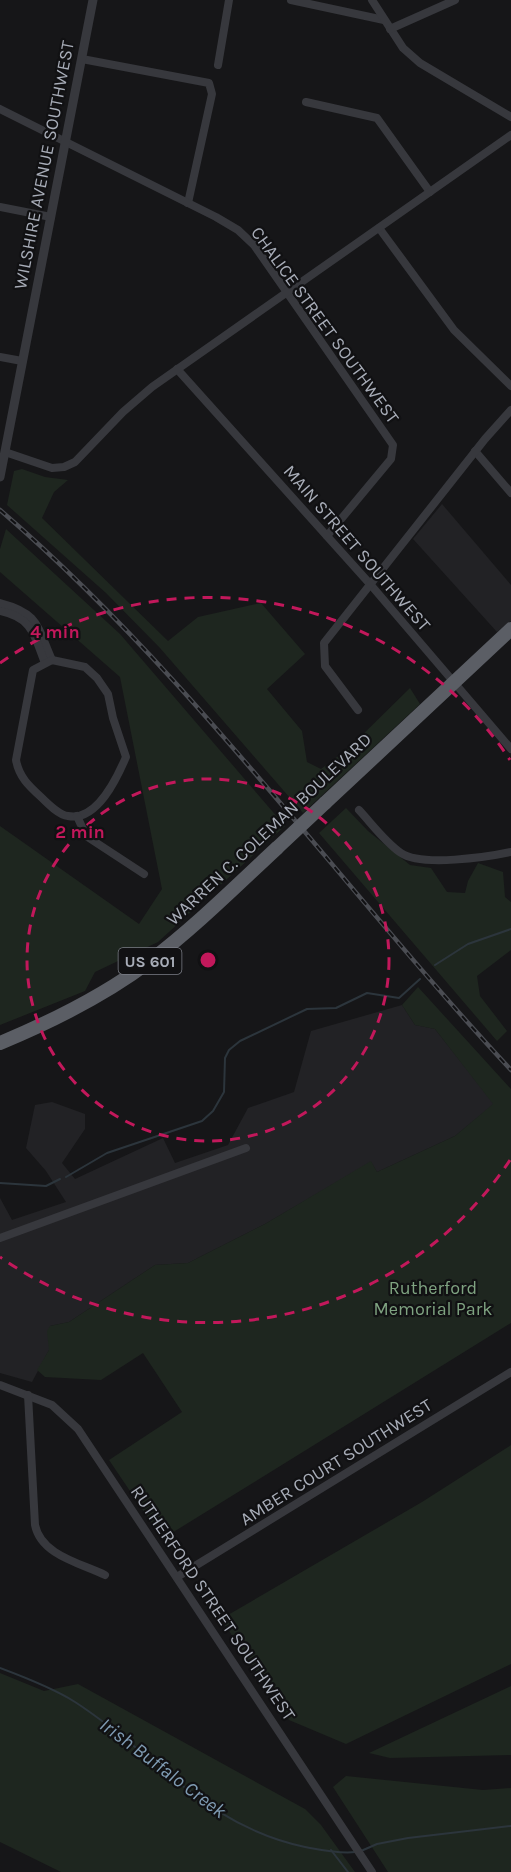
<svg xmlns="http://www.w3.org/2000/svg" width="511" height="1872" viewBox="0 0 511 1872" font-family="Karla,sans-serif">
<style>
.built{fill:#222225}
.green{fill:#1e261f}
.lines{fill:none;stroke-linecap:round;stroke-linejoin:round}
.stream{stroke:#2c353c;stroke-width:2}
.minor{stroke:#37383d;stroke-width:8}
.tertiary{stroke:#37383d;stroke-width:9}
.trunk{stroke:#5b5e65;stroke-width:14}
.rail-casing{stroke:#4a4c52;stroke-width:4.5}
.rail{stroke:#111113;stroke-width:2;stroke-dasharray:7;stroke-linecap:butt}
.trunk-bridge{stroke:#5b5e65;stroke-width:14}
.ring{fill:none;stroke:#c2185b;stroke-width:3;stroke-dasharray:10 8}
.labels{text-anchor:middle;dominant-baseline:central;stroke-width:4.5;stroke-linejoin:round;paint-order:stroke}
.shield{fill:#111113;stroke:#7b7e86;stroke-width:1.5}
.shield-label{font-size:16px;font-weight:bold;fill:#a8adb8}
.street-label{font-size:18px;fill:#a8adb8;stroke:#111113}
.park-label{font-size:18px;fill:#7fa381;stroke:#111113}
.water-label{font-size:20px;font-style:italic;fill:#7f9bb3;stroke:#111113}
.centre{fill:#c2185b;stroke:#111113;stroke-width:3}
.ring-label{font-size:18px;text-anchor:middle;font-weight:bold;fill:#c2185b;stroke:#111113;stroke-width:4.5;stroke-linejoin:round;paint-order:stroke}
</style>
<rect width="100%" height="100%" fill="#161618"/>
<!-- built -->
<g class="built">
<path d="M442,504l69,81v36l-14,11 -84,-93z"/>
<path d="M402,1005l13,20 20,4 59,75 -39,32 -78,36 -6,-10 -106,62 -77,39 -33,2 -86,57 -19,4 -1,24 -17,32 -32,-9v-175l12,22 54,-18 -20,-31 -20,-23 9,-43 17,-3 33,12v15l-23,34 13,16 88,-41 12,25 53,-18 20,-37 46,-16 17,-61z"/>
</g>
<!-- green -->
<g class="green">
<path d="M22,469l23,8 23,3 -14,12 -12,26 126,123 30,-24 63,-14 44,51 -38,35 35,42 5,31 14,7 28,-21 61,-60 10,16 -117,109 -143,-165 -54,-55 -99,-88 7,-34z"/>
<path d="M6,529l114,105 165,192 -127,116 -63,30 -10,19 -85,34v-199l139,98 23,-35 -42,-212 -120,-105v-23z"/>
<path d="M346,808l22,23 42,34 21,3 16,24 18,1 3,-12 10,-18 25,9 2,25 6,5v48l-34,26 3,20 27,35 -10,10 -178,-208z"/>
<path d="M418,987l93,102v234l-344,213 -14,-11 -44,-65 73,-48 -39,-59 -42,27 -56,-3 -8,-7 12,-20 -2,-19 3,-5 19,-4 86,-57 33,-2 77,-39 106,-63 6,11 78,-36 38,-32 -58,-75 -20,-4 -13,-20z"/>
<path d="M511,1445v219l-165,80 -57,-24 -68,-101 201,-117z"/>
<path d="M0,1673l44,18 34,-7 227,125 16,16 34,47h-294l-61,-30z"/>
<path d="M511,1686v69l-121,3 -21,-5z"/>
<path d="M346,1776l137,14 28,-2v84h-123l-55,-85z"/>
</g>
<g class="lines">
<!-- stream -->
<g class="stream">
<path d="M435,965l33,-21 43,-15"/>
<path d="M66,1177l41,-24 95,-32 11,-10 11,-19 1,-34 4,-8 11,-9 67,-32 29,-1 31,-15 32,5 21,-19"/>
<path d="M0,1183l46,3 14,-7"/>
<path d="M0,1668c24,9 53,20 75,34 81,52 130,124 230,145 16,3 35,7 50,5"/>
<path d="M331,1850l17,22"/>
<path d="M361,1851l16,-7 31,-6 103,-12"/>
</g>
<!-- minor -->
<g class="minor">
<path d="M291,0l93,20"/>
<path d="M372,0l31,48 17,15 91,54"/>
<path d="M390,29l65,-29"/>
<path d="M82,59l127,24 3,11 -24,109"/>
<path d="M218,65l11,-65"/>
<path d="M306,102l71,16 53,74"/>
<path d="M0,109l216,108 22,13 16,15 139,200 -2,14 -64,77"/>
<path d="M0,207l51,10"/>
<path d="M379,228l75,102 57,56"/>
<path d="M0,357l22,4"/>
<path d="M177,369l193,215 141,165"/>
<path d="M475,451l36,42"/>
<path d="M5,452l47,16 12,-1 11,-5 48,-50 29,-25 359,-252"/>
<path d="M0,603c39,10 37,23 52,57"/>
<path d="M0,611c33,7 34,24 45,52"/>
<path d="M52,660l33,7 12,11 11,16 5,24 13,39c-9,21 -29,65 -58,59 -9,-1 -20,-12 -27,-19 -12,-11 -22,-20 -25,-37l17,-90z"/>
<path d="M358,710l-33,-44 -1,-23 161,-204 26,-29"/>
<path d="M359,810c13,14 26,32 42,43 20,14 87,4 110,-1"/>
<path d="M77,816l9,20 58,38"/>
<path d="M0,1238l246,-90"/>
<path d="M0,1385l52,20 26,24 294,443"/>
<path d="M28,1395l7,130c6,30 45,38 70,50"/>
<path d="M177,1577l334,-205"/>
</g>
<!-- tertiary -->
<path class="tertiary" d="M0,477l93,-477"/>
<!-- trunk -->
<g class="trunk">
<path d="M325,803l186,-174"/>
<path d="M0,1043c53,-22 104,-47 150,-82 45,-34 86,-75 127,-113"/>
</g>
<!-- rail casing -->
<g class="rail-casing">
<path id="rail" d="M0,510c192,165 339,375 511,560"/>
</g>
<!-- rail -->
<use href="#rail" class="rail"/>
<!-- trunk-bridge -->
<path class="trunk-bridge" d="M277,848l48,-45"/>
</g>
<!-- distance rings -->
<g class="ring">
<circle cx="208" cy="960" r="181"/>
<path d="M510 1160A362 362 0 0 1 0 1257M0 663A362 362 0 0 1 510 760"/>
</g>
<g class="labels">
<!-- shield labels -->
<rect class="shield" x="118.5" y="948" width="63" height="26" rx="4.5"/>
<g class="shield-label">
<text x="150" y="961">US 601</text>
</g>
<!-- street labels -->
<g class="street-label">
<text transform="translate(44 165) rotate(-79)">WILSHIRE AVENUE SOUTHWEST</text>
<text transform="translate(325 325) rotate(54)">CHALICE STREET SOUTHWEST</text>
<text transform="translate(357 548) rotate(49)">MAIN STREET SOUTHWEST</text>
<text transform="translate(269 829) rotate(-43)">WARREN C. COLEMAN BOULEVARD</text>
<text transform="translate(336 1462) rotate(-32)">AMBER COURT SOUTHWEST</text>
<text transform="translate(213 1603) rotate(56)">RUTHERFORD STREET SOUTHWEST</text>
</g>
<!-- park labels -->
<g class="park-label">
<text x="433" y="1288">Rutherford<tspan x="433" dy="21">Memorial Park</tspan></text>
</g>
<!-- water labels -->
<g class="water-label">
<text transform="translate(163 1768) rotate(37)">Irish Buffalo Creek</text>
</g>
</g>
<circle cx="208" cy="960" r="9" class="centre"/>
<g class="ring-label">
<text x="55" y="638">4 min</text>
<text x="80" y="838">2 min</text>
</g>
</svg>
